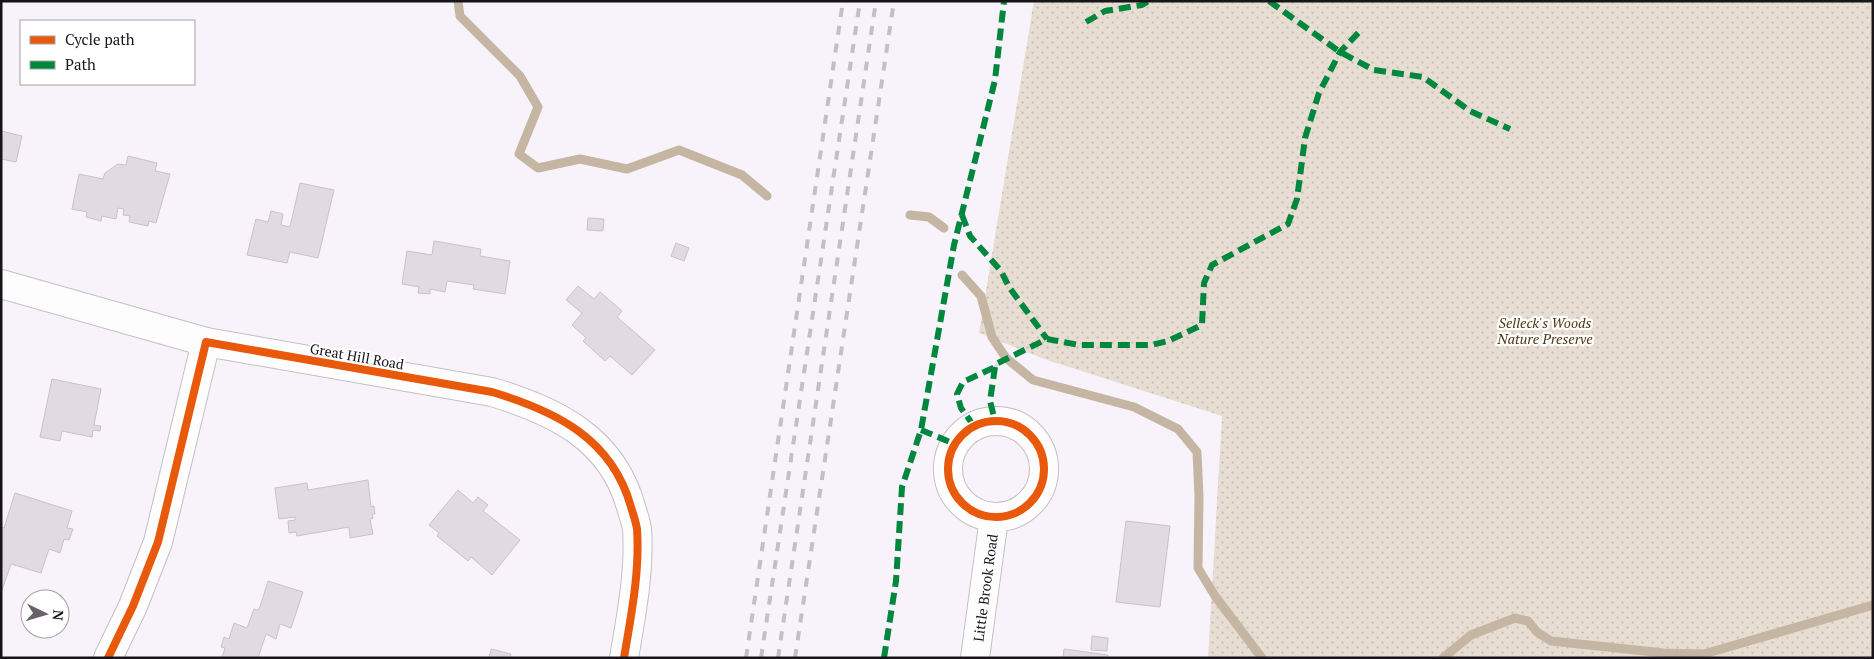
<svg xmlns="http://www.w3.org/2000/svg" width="1874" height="659" viewBox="0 0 1874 659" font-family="'PT Serif',serif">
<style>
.park{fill:url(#park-dots)}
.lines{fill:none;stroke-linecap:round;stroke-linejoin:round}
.stream{stroke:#c5b6a3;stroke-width:9}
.building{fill:#e1dae3;stroke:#c8c3c9}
.street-casing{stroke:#c4bfc6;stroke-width:30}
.path{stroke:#dedde0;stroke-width:3;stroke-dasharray:4 4;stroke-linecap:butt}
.street{stroke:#fefdfe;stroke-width:28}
.rail{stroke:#c2c0c2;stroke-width:4;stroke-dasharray:9 9;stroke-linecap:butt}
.quiet{stroke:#00873e;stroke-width:6;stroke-dasharray:12 6;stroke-linecap:butt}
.cycleway-casing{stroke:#fff;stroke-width:11}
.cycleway{stroke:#e8590c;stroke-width:8}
.labels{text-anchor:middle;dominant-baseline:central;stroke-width:4.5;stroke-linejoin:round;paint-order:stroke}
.park-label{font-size:14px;font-style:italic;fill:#4c3710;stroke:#fff}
.street-label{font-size:14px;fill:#18151a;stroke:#fff}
</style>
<defs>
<pattern id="park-dots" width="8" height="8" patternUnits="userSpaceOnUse" patternTransform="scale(1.25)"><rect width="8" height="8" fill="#e8ddd2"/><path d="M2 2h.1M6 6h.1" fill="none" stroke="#c6bdb4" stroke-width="1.8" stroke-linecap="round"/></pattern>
</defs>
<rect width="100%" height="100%" fill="#f8f2fa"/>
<!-- park -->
<path class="park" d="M1034,1h839v657h-665l14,-242 -175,-56 -68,-27z"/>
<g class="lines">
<!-- stream -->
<g class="stream">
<path d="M458,1l2,15 60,60 18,31 -19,47 19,14 42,-9 47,10 52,-19 63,25 25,21"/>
<path d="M910,215l19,2 15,11"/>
<path d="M962,275l19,21 11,41 14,21 27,22 101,27 44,22 19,23 2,44 -1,72 17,28 47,62"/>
<path d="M1443,658l28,-23 44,-17 13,3 9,11 14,9 113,12 40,1 169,-49"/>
</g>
</g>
<!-- building -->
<g class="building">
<path d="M1,131l21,5 -6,26 -15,-3z"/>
<path d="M128,156l29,7 -2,8 15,3 -14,49 -7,-2 -1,5 -19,-4 1,-6 -7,-1 1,-6 -6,-1 -2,11 -14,-3 -1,5 -15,-4 1,-5 -15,-3 7,-35 24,5 2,-6 13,-9 8,1z"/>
<path d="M300,183l34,7 -16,68 -28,-6 -3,11 -40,-8 9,-36 12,3 3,-11 12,3 -2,11 9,2z"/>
<path d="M588,218l16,1 -1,12 -16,-1z"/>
<path d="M434,241l47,8 -1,7 30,5 -5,33 -32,-5 1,-4 -27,-4 -2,11 -15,-3v5l-12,-1 1,-6 -17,-3 5,-33 25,4z"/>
<path d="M676,243l13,5 -5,13 -13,-5z"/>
<path d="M578,286l16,13 6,-7 22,19 -5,6 38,33 -23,25 -22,-19 -5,5 -22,-20 3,-3 -14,-13 10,-12 -16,-13z"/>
<path d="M52,379l49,10 -7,36 7,1 -1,5 -7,-1 -1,7 -30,-6 -2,10 -20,-4z"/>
<path d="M368,480l3,27 3,-1 1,8h-3l1,4 -3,1 3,15 -23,4 -1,-11 -52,9 -1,-4 -7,1 -1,-12 7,-1v-3l-16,2 -4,-31 32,-5 1,7z"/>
<path d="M458,490l15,13 5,-6 10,8 -5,6 37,29 -28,35 -21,-18 -3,4 -31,-25 2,-3 -10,-8z"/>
<path d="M15,493l57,18 -5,17 6,1 -4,11 -5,-1 -4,14 -11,-4 -8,24 -30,-9 -10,29v-66l3,1z"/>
<path d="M1126,521l44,5 -10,81 -44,-5z"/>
<path d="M268,581l35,11 -12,36 -11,-4 -4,15 -10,-5 -8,24h-36l3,-10 -4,-1 3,-10 5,2 5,-16 13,5 7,-19 4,1 2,-3z"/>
<path d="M1092,636l16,2 -1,13 -16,-1z"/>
<path d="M491,649l20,5 -1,4h-21z"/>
<path d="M1064,649l44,6v3h-45z"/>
</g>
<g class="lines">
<!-- street casing -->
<g class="street-casing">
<g id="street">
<path d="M1,284l205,58"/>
<circle cx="996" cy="469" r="48"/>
<path d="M108,658l25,-52 25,-64 48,-200 286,50c63,19 120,46 139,115 2,7 5,15 6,22 3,43 -6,87 -13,129"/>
<path id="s1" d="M975,658l19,-140"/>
</g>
</g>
<!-- path -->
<path class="path" d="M995,367l3,-4"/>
<!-- street -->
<use href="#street" class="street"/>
<!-- rail -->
<g class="rail">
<path d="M746,658l97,-657"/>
<path d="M761,658l99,-657"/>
<path d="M778,658l98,-657"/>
<path d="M795,658l99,-657"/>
</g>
<!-- quiet -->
<g class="quiet">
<path d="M1269,1l71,51 34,18 49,7 47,34 40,18"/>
<path d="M1086,22l19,-11 37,-6 7,-4"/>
<path d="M962,215l8,21 31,35 8,16 38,52"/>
<path d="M998,363l49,-24 32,6h72l17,-4 34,-16 2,-42 8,-18 76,-41 9,-25 8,-61 14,-45 21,-41 22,-23"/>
<path d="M995,367l-5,34 5,20"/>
<path d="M974,426l-13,-18 -4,-14 6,-12 32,-15"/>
<path d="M921,430l34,14"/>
<path d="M884,658l12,-77 6,-94 19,-57 33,-185 41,-165 9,-79"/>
</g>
<!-- cycleway casing -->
<g class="cycleway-casing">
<g id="cycleway">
<circle cx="996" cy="469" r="48"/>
<path d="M108,658l25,-52 25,-64 48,-200 286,50c63,19 120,46 139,115 2,7 5,15 6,22 3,43 -6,87 -13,129"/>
</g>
</g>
<!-- cycleway -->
<use href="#cycleway" class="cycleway"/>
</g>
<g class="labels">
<!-- park labels -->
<g class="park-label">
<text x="1545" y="322">Selleck's Woods<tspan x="1545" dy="16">Nature Preserve</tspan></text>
</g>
<!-- street labels -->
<g class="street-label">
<text transform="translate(357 356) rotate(10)">Great Hill Road</text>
<text stroke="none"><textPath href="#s1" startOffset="71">Little Brook Road</textPath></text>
</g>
</g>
<!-- border -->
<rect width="1874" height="659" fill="none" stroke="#18151a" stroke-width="5"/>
<!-- legend -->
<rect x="20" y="20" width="175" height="65" fill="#ffffff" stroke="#a3a1a3"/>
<rect x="30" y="36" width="25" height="8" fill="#e8590c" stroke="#a3a1a3"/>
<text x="65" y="45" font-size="15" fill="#18151a">Cycle path</text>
<rect x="30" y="61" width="25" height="8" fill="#00873e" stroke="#a3a1a3"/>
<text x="65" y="70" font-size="15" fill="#18151a">Path</text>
<!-- north arrow -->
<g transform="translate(45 614) rotate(95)"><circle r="24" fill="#ffffff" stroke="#a3a1a3"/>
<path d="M0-4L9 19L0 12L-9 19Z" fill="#666268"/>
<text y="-8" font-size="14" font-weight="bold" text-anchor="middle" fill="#18151a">N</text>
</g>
</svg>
